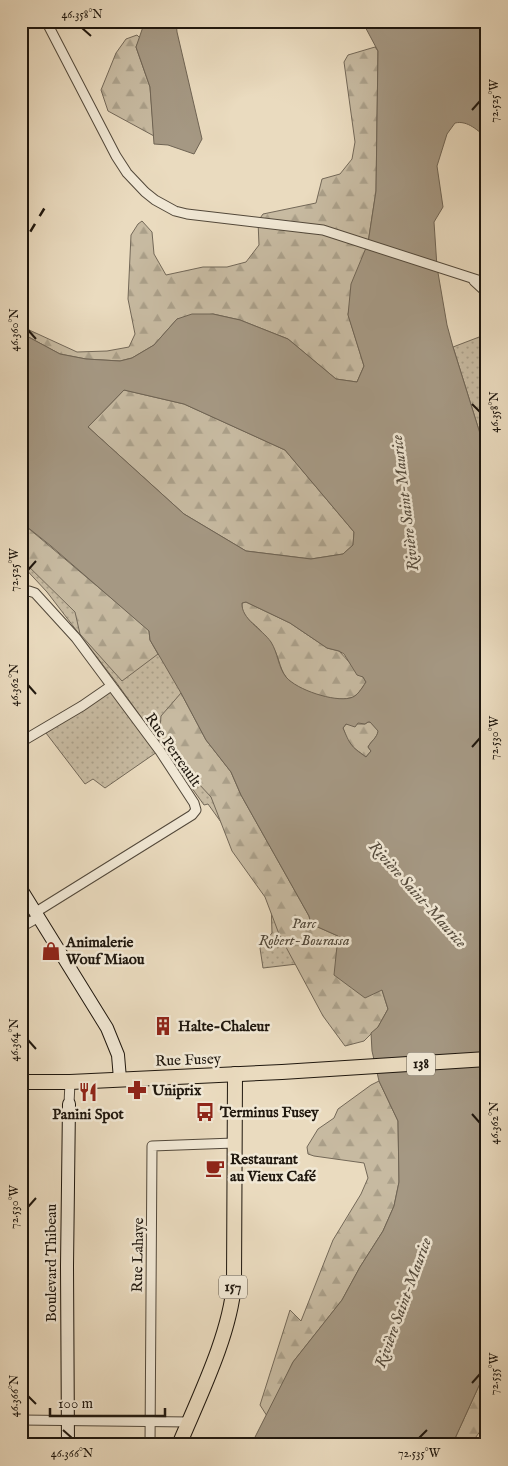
<svg xmlns="http://www.w3.org/2000/svg" width="508" height="1466" viewBox="0 0 508 1466" font-family="'IM FELL English',serif">
<style>
.green{fill:url(#green-dots);stroke:#736858}
.forest{fill:url(#forest-firs);stroke:#736858}
.water{fill:#a59883;stroke:#6f6454;fill-rule:evenodd}
.lines{fill:none;stroke-linecap:round;stroke-linejoin:round}
.street-casing{stroke:#52483a;stroke-width:11}
.secondary-casing{stroke:#1f170e;stroke-width:14}
.primary-casing{stroke:#1f170e;stroke-width:16}
.street{stroke:#f1e8d5;stroke-width:9}
.secondary{stroke:#f1e8d5;stroke-width:12}
.primary{stroke:#eadbbf;stroke-width:14}
.rail{stroke:#1f170e;stroke-width:2.5;stroke-dasharray:9 9;stroke-linecap:butt}
.ticks{fill:none;stroke:#1f170e;stroke-width:2}
.labels{text-anchor:middle;dominant-baseline:central;stroke-width:5;stroke-linejoin:round;paint-order:stroke}
.shield{fill:#f1e8d5;stroke:#5e564a;stroke-width:1}
.shield-label{font-size:14px;font-weight:bold;fill:#1f170e}
.street-label{font-size:15px;fill:#1f170e;stroke:#f1e8d5}
.park-label{font-size:15px;font-style:italic;fill:#51483a;stroke:#f1e8d5}
.poi-label{font-size:15px;font-weight:bold;fill:#1f170e;stroke:#f1e8d5;text-anchor:start}
.water-label{font-size:16px;font-style:italic;fill:#554b3d;stroke:#f1e8d5}
.neatline{fill:none;stroke:#1f170e;stroke-width:2}
.ticks-label{font-size:12px;text-anchor:middle;fill:#1f170e}
</style>
<defs>
<pattern id="green-dots" width="8" height="8" patternUnits="userSpaceOnUse" patternTransform="scale(1.25)"><rect width="8" height="8" fill="#c7baa1"/><path d="M2 2h.1M6 6h.1" fill="none" stroke="#aa9f89" stroke-width="1.8" stroke-linecap="round"/></pattern>
<pattern id="forest-firs" width="22" height="20" patternUnits="userSpaceOnUse" patternTransform="scale(1.25)"><rect width="22" height="20" fill="#c7baa1"/><path d="M5 1l3.5 6h-7zM16 11l3.5 6h-7z" fill="#aa9f89"/></pattern>
</defs>
<rect width="100%" height="100%" fill="#eadbbf"/>
<filter id="stains"><feTurbulence type="fractalNoise" baseFrequency=".004" numOctaves="4"/><feColorMatrix values="0 0 0 0 .2 0 0 0 0 .09 0 0 0 0 .02 0 0 0 .5 -.17"/></filter>
<radialGradient id="worn" r=".72"><stop offset=".6" stop-color="#630" stop-opacity="0"/><stop offset="1" stop-color="#630" stop-opacity=".3"/></radialGradient>
<!-- green -->
<g class="green">
<path d="M487,334v122l-34,-109z"/>
<path d="M21,520l131,108 84,145 61,191 -34,4 -3,-20 12,-15 -1,-34 -25,-42 -38,-53 -4,1 -88,-123 -69,-90 -26,-28z"/>
<path d="M114,688l43,64 -52,36 -12,-9 -8,5 -39,-51z"/>
</g>
<!-- forest -->
<g class="forest">
<path d="M137,35l3,3 -4,9 14,40 4,49 -46,-25 -7,-21 15,-37 10,-14z"/>
<path d="M375,47l3,4 -2,140 -8,52 -20,71 16,52 -7,16 -21,-3 -48,-40 -48,-19 -27,-6 -36,5 -23,26 -22,13 -12,3 -34,-2 -26,-5 -39,-21 3,-4h3l50,23 30,-1 22,-4 6,-13 -7,-35 3,-64 7,-11 4,-3 10,11 2,22 12,21 37,-8h24l19,-5 13,-17 -1,-24 5,-7 53,-11 6,-24 18,-5 12,-15 3,-17 -11,-80 4,-7z"/>
<path d="M124,390l60,14 101,46 69,82 -1,13 -10,9 -32,5 -65,-8 -62,-37 -96,-87z"/>
<path d="M21,522l121,102 7,7 1,9 8,14 -36,27 -42,-47 -5,-22 -54,-53z"/>
<path d="M246,602l44,21 37,25 12,3 24,26 3,5c-4,6 -9,15 -16,16 -17,5 -53,-7 -64,-21 -7,-9 -7,-22 -14,-31 -4,-5 -8,-11 -12,-16 -5,-6 -15,-11 -18,-20 0,-1 0,-5 0,-7z"/>
<path d="M181,693l25,47 25,32 10,23 68,121 2,8 27,12 44,54 6,19 -10,18 -14,14 -19,5 -22,-30 -44,-82 -14,-37 -33,-46 -21,-54 -39,-42 -13,-16 2,-23z"/>
<path d="M368,722h2l9,9c-2,7 -8,10 -11,16l3,4 -5,6 -12,-9 -7,-9 -4,-11 3,-4h19z"/>
<path d="M379,1081l19,40 1,61 -5,24 -11,25 -23,36 -18,33 -49,62 -26,54 -7,-11 30,-95 11,11 32,-81 28,-46 7,-16 -4,-15 -50,-7 -6,-2 -1,-7 11,-18 16,-11 4,-9 33,-24z"/>
<path d="M487,1368v54l-17,23h-18z"/>
</g>
<!-- water -->
<g class="water">
<path d="M145,21h31l1,11 25,107 -8,15 -26,-9 -14,-1 -4,-57 -14,-40z"/>
<path d="M362,21h125v117c-9,-7 -19,-18 -32,-15l-8,11 -10,32 6,41 -9,15 3,45 10,58 6,22 34,109v912l-35,77h-201l42,-83 49,-62 18,-33 23,-36 11,-25 5,-24 -1,-61 -19,-40 -7,-30 -1,-18 7,-6 10,-18 -6,-19 -17,8 -31,-23 4,-39 -27,-12 -2,-8 -68,-121 -10,-23 -25,-32 -25,-47 -31,-53 -1,-9 -98,-85 -30,-24v-189l39,21 26,5 34,2 12,-3 22,-13 23,-26 15,-5h21l27,6 48,19 48,40 21,3 7,-16 -16,-51 3,-31 17,-41 8,-52 2,-140zM124,390l60,14 101,46 69,82 -1,13 -10,9 -32,5 -65,-8 -62,-37 -96,-87zM246,602l44,21 37,25 12,3 5,3 13,21 6,2 3,5c-4,6 -9,15 -16,16 -16,4 -53,-8 -64,-21 -8,-10 -8,-24 -15,-35 -9,-13 -30,-23 -29,-39zM368,722h2l8,9c-1,7 -7,10 -10,16l3,4 -5,6c-16,-11 -16,-13 -23,-29l3,-4 9,3 3,-4 7,1z"/>
</g>
<g class="lines">
<!-- street casing -->
<g class="street-casing">
<g id="street">
<path d="M46,21l70,135 11,17 18,19 10,8 20,11 12,3 136,16 164,53"/>
<path d="M474,281l13,12"/>
<path d="M21,594l8,-3 6,2 41,45 84,113 34,52 2,7 -4,5 -156,97"/>
<path d="M21,742l61,-36 29,-20"/>
<path d="M21,927l18,-10"/>
<path d="M69,1104l1,-22"/>
<path d="M21,1420l168,2"/>
<path d="M150,1445l2,-299 82,-3"/>
</g>
</g>
<!-- secondary casing -->
<g class="secondary-casing">
<g id="secondary">
<path d="M21,889l86,139 11,27 2,24"/>
<path d="M68,1445l-1,-179 2,-162"/>
</g>
</g>
<!-- primary casing -->
<g class="primary-casing">
<g id="primary">
<path d="M21,1082h49l212,-10 205,-13"/>
<path d="M179,1445c20,-48 51,-110 55,-161l1,-210"/>
</g>
</g>
<!-- street -->
<use href="#street" class="street"/>
<!-- secondary -->
<use href="#secondary" class="secondary"/>
<!-- primary -->
<use href="#primary" class="primary"/>
<!-- rail -->
<path class="rail" d="M21,247l26,-43"/>
</g>
<!-- ticks -->
<path class="ticks" d="M82,28l9,8M472,110l8,-9M28,330l8,9M472,404l8,8M28,570l8,-9M28,685l8,9M472,747l8,-9M28,1040l8,9M472,1114l8,9M28,1207l8,-9M472,1383l8,-9M28,1396l8,8M63,1430l9,8M419,1438l8,-8"/>
<!-- icons -->
<defs>
<g id="shop-bare" transform="scale(1.5)"><path d="M-5-2.5h2.3a2.7 3.5 0 0 1 5.4 0H5L5.5 6h-11ZM-1.5-2.5h3a1.5 2.3 0 0 0-3 0Z" fill="#8f2418" stroke="#f1e8d5" stroke-width="2.5" paint-order="stroke"/></g>
<g id="building-bare" transform="scale(1.5)"><path d="M-4-6H4V6H1V3H-1V6H-4ZM-2.5-4.3h1.7v1.8h-1.7ZM.8-4.3h1.7v1.8H.8ZM-2.5-1h1.7V.8h-1.7ZM.8-1h1.7V.8H.8Z" fill="#8f2418" stroke="#f1e8d5" stroke-width="2.5" paint-order="stroke"/></g>
<g id="pharmacy-bare" transform="scale(1.5)"><path d="M-2-6h4v4h4v4h-4v4h-4v-4h-4v-4h4Z" fill="#8f2418" stroke="#f1e8d5" stroke-width="2.5" paint-order="stroke"/></g>
<g id="restaurant-bare" transform="scale(1.5)"><path d="M-5-6h1v4h1v-4h1v4h1v-4h1v5L-1.5 .5V6h-2V.5L-5-1ZM5-6V6H3V1.5H1.5Q1.5-4 5-6Z" fill="#8f2418" stroke="#f1e8d5" stroke-width="2.5" paint-order="stroke"/></g>
<g id="bus-bare" transform="scale(1.5)"><path d="M-5-6H5V4H4V6H2V4H-2V6H-4V4H-5ZM-3.5-4V0h7V-4ZM-3.5 1.2v1.5H-2V1.2ZM2 1.2v1.5H3.5V1.2Z" fill="#8f2418" stroke="#f1e8d5" stroke-width="2.5" paint-order="stroke"/></g>
<g id="cafe-bare" transform="scale(1.5)"><path d="M-5.5-4.5H6V0H3Q3 3.5 0 3.5H-2.5Q-5.5 3.5-5.5 0ZM3-3.2v2h1.7v-2ZM-6 4.5H4V6H-6Z" fill="#8f2418" stroke="#f1e8d5" stroke-width="2.5" paint-order="stroke"/></g>
</defs>
<g fill-rule="evenodd">
<use href="#shop-bare" x="51" y="951"/>
<use href="#building-bare" x="163" y="1026"/>
<use href="#pharmacy-bare" x="137" y="1090"/>
<use href="#restaurant-bare" x="88" y="1092"/>
<use href="#bus-bare" x="205" y="1112"/>
<use href="#cafe-bare" x="215" y="1168"/>
</g>
<g class="labels">
<!-- shield labels -->
<g class="shield">
<rect x="407" y="1052.5" width="28" height="23" rx="4"/>
<rect x="219" y="1275.5" width="28" height="23" rx="4"/>
</g>
<g class="shield-label">
<text x="421" y="1064">138</text>
<text x="233" y="1287">157</text>
</g>
<!-- street labels -->
<g class="street-label">
<text transform="translate(173 750) rotate(55)">Rue Perreault</text>
<text transform="translate(188 1060) rotate(-2)">Rue Fusey</text>
<text transform="translate(138 1255) rotate(-89)">Rue Lahaye</text>
<text transform="translate(51 1263) rotate(-90)">Boulevard Thibeau</text>
</g>
<!-- park labels -->
<g class="park-label">
<text x="304" y="923">Parc<tspan x="304" dy="17">Robert-Bourassa</tspan></text>
</g>
<!-- poi labels -->
<g class="poi-label">
<text x="66" y="942">Animalerie<tspan x="66" dy="17">Wouf Miaou</tspan></text>
<text x="178" y="1026">Halte-Chaleur</text>
<text x="152" y="1090">Uniprix</text>
<text x="220" y="1112">Terminus Fusey</text>
<text x="88" y="1114" text-anchor="middle">Panini Spot</text>
<text x="230" y="1159">Restaurant<tspan x="230" dy="17">au Vieux Café</tspan></text>
</g>
<!-- water labels -->
<g class="water-label">
<text transform="translate(406 503) rotate(-97)">Rivière Saint-Maurice</text>
<text transform="translate(417 895) rotate(48)">Rivière Saint-Maurice</text>
<text transform="translate(404 1303) rotate(-70)">Rivière Saint-Maurice</text>
</g>
</g>
<!-- margin -->
<rect width="508" height="1466" fill="none" stroke="#eadbbf" stroke-width="55"/>
<!-- scale -->
<path d="M50 1408v8h115v-8" fill="none" stroke="#1f170e" stroke-width="2.5"/>
<text x="58" y="1408" font-size="15" fill="#1f170e" stroke="#f1e8d5" stroke-width="4" paint-order="stroke">100 m</text>
<rect x="28" y="28" width="452" height="1410" class="neatline"/>
<g class="ticks-label">
<text x="82" y="18">46.358°N</text>
<text transform="translate(494 101) rotate(-90)" y="4">72.525°W</text>
<text transform="translate(14 330) rotate(-90)" y="4">46.360°N</text>
<text transform="translate(494 412) rotate(-90)" y="4">46.358°N</text>
<text transform="translate(14 570) rotate(-90)" y="4">72.525°W</text>
<text transform="translate(14 685) rotate(-90)" y="4">46.362°N</text>
<text transform="translate(494 738) rotate(-90)" y="4">72.530°W</text>
<text transform="translate(14 1040) rotate(-90)" y="4">46.364°N</text>
<text transform="translate(494 1123) rotate(-90)" y="4">46.362°N</text>
<text transform="translate(14 1207) rotate(-90)" y="4">72.530°W</text>
<text transform="translate(494 1374) rotate(-90)" y="4">72.535°W</text>
<text transform="translate(14 1396) rotate(-90)" y="4">46.366°N</text>
<text x="72" y="1457">46.366°N</text>
<text x="419" y="1457">72.535°W</text>
</g>
<rect width="100%" height="100%" filter="url(#stains)"/>
<rect width="100%" height="100%" fill="url(#worn)"/>
</svg>
